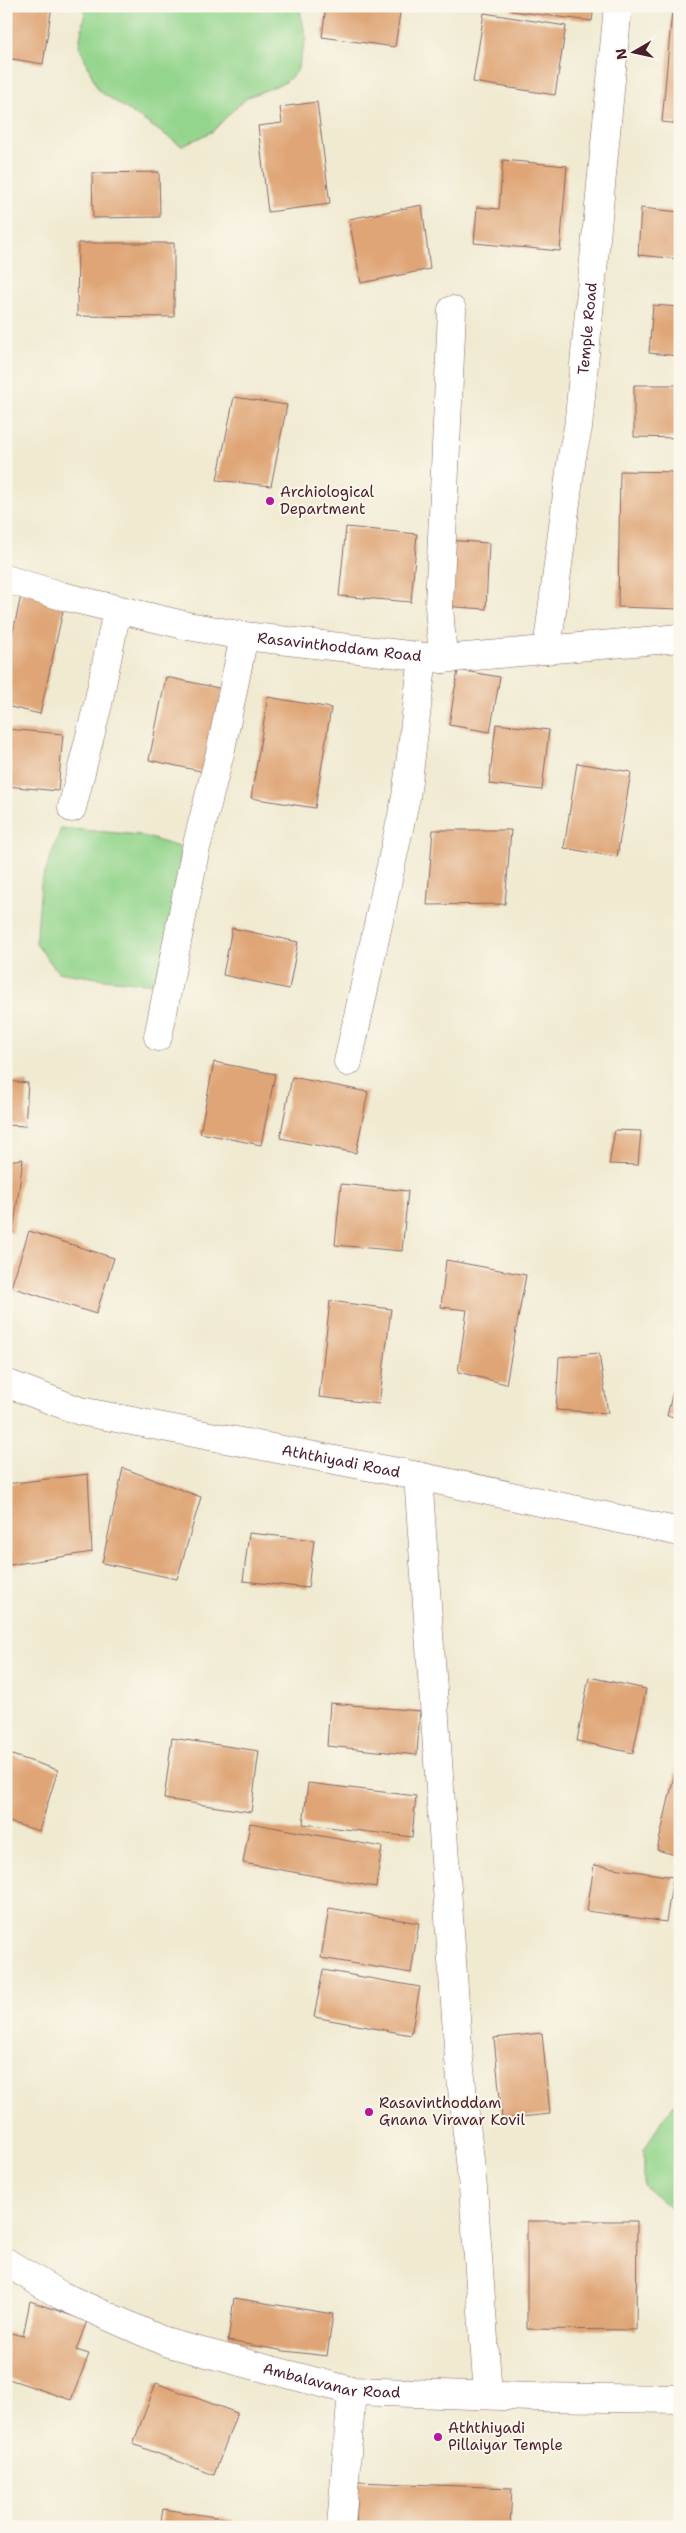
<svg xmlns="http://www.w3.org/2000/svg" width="686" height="2533" viewBox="0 0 686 2533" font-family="'Shantell Sans',sans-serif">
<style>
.green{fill:#94d58d;stroke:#6f7a5c}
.building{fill:#dfa576}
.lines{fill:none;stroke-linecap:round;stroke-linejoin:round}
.street-casing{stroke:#846665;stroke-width:29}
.street{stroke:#fff;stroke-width:28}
.poi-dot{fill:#b5179e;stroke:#fbf7ec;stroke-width:2}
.labels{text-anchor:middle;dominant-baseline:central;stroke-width:4;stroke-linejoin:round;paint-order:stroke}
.street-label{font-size:15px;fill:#4a1f2b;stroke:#fbf7ec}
.poi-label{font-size:15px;fill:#4a1f2b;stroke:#fbf7ec;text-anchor:start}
</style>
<rect width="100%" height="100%" fill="#fbf7ec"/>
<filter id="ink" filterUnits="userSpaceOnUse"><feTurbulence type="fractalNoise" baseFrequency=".02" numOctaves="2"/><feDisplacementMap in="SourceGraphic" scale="10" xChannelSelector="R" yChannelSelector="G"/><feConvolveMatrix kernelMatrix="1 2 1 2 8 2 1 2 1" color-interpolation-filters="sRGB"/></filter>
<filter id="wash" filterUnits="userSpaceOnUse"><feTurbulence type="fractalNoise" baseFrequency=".0096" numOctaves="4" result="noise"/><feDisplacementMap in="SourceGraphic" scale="20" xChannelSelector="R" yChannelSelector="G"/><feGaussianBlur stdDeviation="1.12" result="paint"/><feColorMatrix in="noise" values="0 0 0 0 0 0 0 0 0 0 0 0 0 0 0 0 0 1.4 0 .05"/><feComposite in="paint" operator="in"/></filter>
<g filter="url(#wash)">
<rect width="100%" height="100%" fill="#f0ead1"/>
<!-- green -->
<g class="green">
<path d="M86,6h213l7,32 -9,33 -11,11 -38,15 -17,15 -18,19 -31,15 -84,-56 -19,-45z"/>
<path d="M61,828l79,7 55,17 -27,133 -65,-6 -45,-7 -22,-28 5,-60z"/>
<path d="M680,2099v107l-11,1 -25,-21v-36l19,-32z"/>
</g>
<g id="blocks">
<!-- building -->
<g class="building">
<path d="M6,6h46l-9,58 -37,-6z"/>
<path d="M326,6h75l-6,41 -73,-10z"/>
<path d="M512,6h82l-2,15 -81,-10z"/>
<path d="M672,10h8v114l-18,-2z"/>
<path d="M484,13l82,13 -11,69 -82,-13z"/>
<path d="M317,102l13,102 -62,8 -10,-86 24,-3 -2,-16z"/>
<path d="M503,160l64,6 -7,85 -86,-8 3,-36 22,2z"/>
<path d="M159,172l1,45 -67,1 -1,-45z"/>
<path d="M422,205l8,64 -69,14 -12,-64z"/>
<path d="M641,208l39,4 -1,47 -41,-4z"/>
<path d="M78,243h96v74l-97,-1z"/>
<path d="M653,305l27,2v49l-31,-3z"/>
<path d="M634,385h46v53l-46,-1z"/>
<path d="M234,397l53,8 -16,81 -54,-6z"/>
<path d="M620,471l60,1v137l-62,-2z"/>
<path d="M346,527l71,7 -6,68 -72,-6z"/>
<path d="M446,540l43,3 -3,66 -45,-3z"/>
<path d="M22,591l43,11 -25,112 -34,-8v-42z"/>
<path d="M458,670l42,7 -10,55 -41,-7z"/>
<path d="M166,677l57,12 -18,83 -56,-12z"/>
<path d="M268,697l63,11 -16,100 -64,-10z"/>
<path d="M496,724l53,6 -7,60 -53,-6z"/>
<path d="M6,729l57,5 -5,57 -52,-5z"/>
<path d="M577,763l54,9 -14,85 -53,-9z"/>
<path d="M433,830h78l-6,74 -78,1z"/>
<path d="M232,928l66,14 -9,47 -66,-14z"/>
<path d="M214,1062l61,12 -14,71 -61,-12z"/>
<path d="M292,1077l76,15 -12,61 -76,-15z"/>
<path d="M6,1081l22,2 -3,43 -19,-1z"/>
<path d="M615,1130l26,1 -3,34 -29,-1z"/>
<path d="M23,1159l-10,74h-7v-72z"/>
<path d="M341,1184l67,7 -6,60 -67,-6z"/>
<path d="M29,1231l85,27 -18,56 -85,-27z"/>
<path d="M446,1260l80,15 -20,109 -48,-12 9,-62 -26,-3z"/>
<path d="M330,1301l61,8 -12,95 -60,-7z"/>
<path d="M599,1353l9,60 -52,-3 3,-53z"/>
<path d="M677,1374h3v43l-13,-1z"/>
<path d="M123,1468l78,29 -24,82 -75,-16z"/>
<path d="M88,1474l4,78 -82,13 -4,-24v-57z"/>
<path d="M249,1533l65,7 -6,48 -65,-7z"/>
<path d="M589,1677l57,12 -13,64 -56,-12z"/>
<path d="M330,1703l90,8 -3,44 -90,-9z"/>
<path d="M172,1738l87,13 -8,61 -87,-13z"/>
<path d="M6,1753l52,17 -19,61 -33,-10z"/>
<path d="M678,1759h2v97l-23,-6z"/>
<path d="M308,1783l108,13 -4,41 -109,-13z"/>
<path d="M250,1823l132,24 -6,40 -133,-24z"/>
<path d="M594,1865l79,12 -7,45 -79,-11z"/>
<path d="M329,1908l90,15 -8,50 -90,-15z"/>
<path d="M323,1970l97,17 -9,48 -97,-18z"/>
<path d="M542,2033l8,81 -48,5 -8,-81z"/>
<path d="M527,2221h110l-1,109 -109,-1z"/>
<path d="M234,2298l99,16 -6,42 -42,-5 -57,-10z"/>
<path d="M30,2301l57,20 -11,29 13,4 -18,46 -65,-22v-46l17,4z"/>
<path d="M156,2383l81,30 -23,62 -81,-31z"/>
<path d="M358,2482l154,6 -2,39h-154z"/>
<path d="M163,2509l85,13v5h-88z"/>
</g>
</g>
</g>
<g filter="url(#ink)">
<use href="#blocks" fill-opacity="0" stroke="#846665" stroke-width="1"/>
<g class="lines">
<!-- street casing -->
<g class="street-casing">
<g id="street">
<path id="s1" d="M6,579l56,17 126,30 56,10 199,23 237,-21"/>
<path id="s2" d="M547,650l25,-194 6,-28 40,-422"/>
<path d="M443,659l-4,-53 13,-296"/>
<path d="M72,808l26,-104 19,-94"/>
<path d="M158,1037l37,-185 26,-103 23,-113"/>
<path d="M348,1062l58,-265 17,-140"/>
<path id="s3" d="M6,1383l74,28 338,65 262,56"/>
<path d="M418,1476l41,584 14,128 15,207"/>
<path id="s4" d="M6,2262l54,33 108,48 184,48 179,6 149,2"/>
<path d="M341,2527l11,-136"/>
</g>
</g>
<!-- street -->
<use href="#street" class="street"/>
</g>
</g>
<!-- markers -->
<g class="poi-dot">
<circle cx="270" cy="501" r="5"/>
<circle cx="369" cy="2112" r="5"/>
<circle cx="438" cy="2437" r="5"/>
</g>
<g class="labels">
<!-- street labels -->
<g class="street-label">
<text stroke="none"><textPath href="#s2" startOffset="324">Temple Road</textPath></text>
<text stroke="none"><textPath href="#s1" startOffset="341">Rasavinthoddam Road</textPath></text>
<text stroke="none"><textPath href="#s3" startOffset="345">Aththiyadi Road</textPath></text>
<text stroke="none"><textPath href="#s4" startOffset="350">Ambalavanar Road</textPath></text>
</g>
<!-- poi labels -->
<g class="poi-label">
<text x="280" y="492">Archiological<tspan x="280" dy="17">Department</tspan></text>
<text x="379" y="2103">Rasavinthoddam<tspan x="379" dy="17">Gnana Viravar Kovil</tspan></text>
<text x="448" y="2428">Aththiyadi<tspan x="448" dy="17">Pillaiyar Temple</tspan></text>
</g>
</g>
<!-- margin -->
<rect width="686" height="2533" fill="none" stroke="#fbf7ec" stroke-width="25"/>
<!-- north arrow -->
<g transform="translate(634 52) rotate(261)" stroke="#fbf7ec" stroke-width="4" paint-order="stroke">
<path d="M0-4L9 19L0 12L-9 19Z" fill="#4a1f2b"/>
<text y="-8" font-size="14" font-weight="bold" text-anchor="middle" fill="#4a1f2b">N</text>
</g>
</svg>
